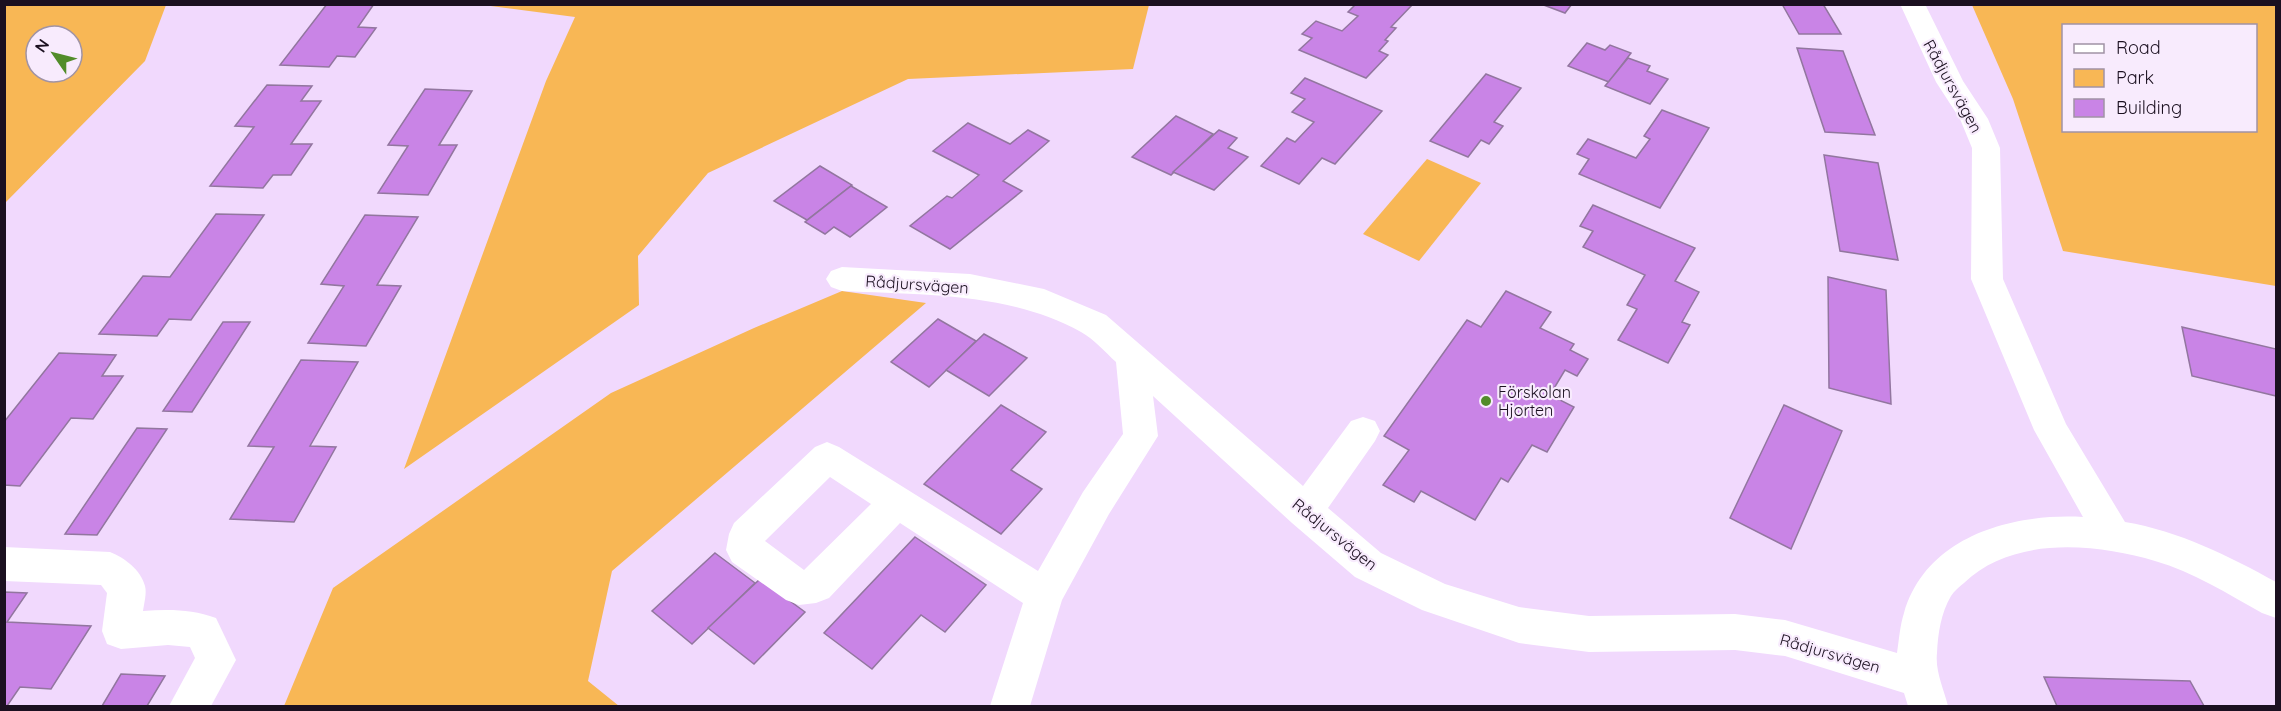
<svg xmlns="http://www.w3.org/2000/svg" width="2281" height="711" viewBox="0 0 2281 711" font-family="Quicksand,sans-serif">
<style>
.green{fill:#f8b755;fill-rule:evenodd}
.building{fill:#c984e6;stroke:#92769f;stroke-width:1.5}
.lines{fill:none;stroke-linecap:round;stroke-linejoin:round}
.minor{fill:#fff;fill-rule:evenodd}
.poi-dot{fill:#528c2a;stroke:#f8ebfd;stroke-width:2}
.labels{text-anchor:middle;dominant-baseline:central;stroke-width:4.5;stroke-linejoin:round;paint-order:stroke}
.street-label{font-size:16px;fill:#1b1020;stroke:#f8ebfd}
.poi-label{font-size:16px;fill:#1b1020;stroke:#f8ebfd;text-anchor:start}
</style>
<rect width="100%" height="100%" fill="#f1d9fd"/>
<!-- green -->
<g class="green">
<path d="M5,4l161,1 -21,56 -140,142zM36,36h36v36h-36z"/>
<path d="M483,5v-1l666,1 -16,64 -225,10 -200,94 -70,83 1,49 -235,164 142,-388 29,-64z"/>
<path d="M1972,5h304v281l-213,-35 -50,-152zM2064,26h192v104h-192z"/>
<path d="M1427,159l54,24 -62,78 -56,-27z"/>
<path d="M842,291l84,12 -314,268 -24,110 31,25h-335l49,-118 278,-195 143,-65z"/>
</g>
<!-- building -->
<g class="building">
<path d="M327,4h47l-16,23 18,1 -21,29 -18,-1 -8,11 -49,-2z"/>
<path d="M1356,4h57l-22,23 5,1 -11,12 3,1 -9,10 9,4 -22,23 -67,-28 13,-12 -10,-4 14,-13 26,10 16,-15 -10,-4z"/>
<path d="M1541,4h31l-7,9z"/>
<path d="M1782,4h41l18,30h-42z"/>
<path d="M1587,43l18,7 5,-5 21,8 -22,29 -41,-16z"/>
<path d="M1797,48l46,3 32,84 -50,-3z"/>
<path d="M1628,58l22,8 -3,5 21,8 -18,25 -45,-18z"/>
<path d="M1486,74l35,14 -27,34 9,4 -14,18 -8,-4 -13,17 -38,-16z"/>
<path d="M1305,78l77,33 -47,53 -13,-6 -23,26 -38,-18 26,-28 8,4 19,-20 -22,-10 13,-13 -14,-6z"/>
<path d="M267,85l45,1 -11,15h20l-30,43h21l-21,31h-18l-10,13 -53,-2 44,-59 -19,-1z"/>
<path d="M425,89l47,2 -33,54h18l-29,50 -50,-2 30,-47 -20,-1z"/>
<path d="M1662,110l47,18 -49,80 -81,-34 10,-15 -12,-5 11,-15 48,19 14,-19 -6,-3z"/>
<path d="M1176,116l37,18 -42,41 -39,-18z"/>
<path d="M968,123l42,21 18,-14 21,11 -46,40 19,10 -72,58 -40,-23 37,-30 5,2 27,-23 -46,-24z"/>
<path d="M1219,130l18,8 -9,10 20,9 -34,33 -41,-18z"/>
<path d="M1824,155l54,8 20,97 -58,-9z"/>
<path d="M820,166l32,19 -45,35 -33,-19z"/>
<path d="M851,186l36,21 -37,30 -16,-10 -9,7 -20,-12z"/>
<path d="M1593,205l102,43 -20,33 24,11 -17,30 8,3 -22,38 -50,-23 19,-31 -10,-4 18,-30 -62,-28 10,-16 -13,-5z"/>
<path d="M216,214l48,1 -73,105 -22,-1 -12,17 -58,-2 44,-58 27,1z"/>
<path d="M365,215l53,2 -41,68 24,1 -35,60 -58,-3 36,-57 -23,-2z"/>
<path d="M1828,277l58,13 5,114 -62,-16z"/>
<path d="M1506,291l45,21 -11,16 34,16 -4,6 18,9 -11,17 -12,-6 -15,25 24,12 -27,45 -15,-7 -24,37 -7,-4 -26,42 -54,-29 -7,11 -31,-17 26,-35 -25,-14 83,-116 14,7z"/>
<path d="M938,319l38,22 -47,46 -38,-25z"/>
<path d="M223,322h27l-58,90 -29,-1z"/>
<path d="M2182,327l94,22v47l-84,-20z"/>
<path d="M984,334l43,24 -38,38 -43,-26z"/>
<path d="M59,353l57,2 -14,21h21l-30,43 -22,-1 -51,68 -16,-1v-63z"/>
<path d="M301,360l57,2 -48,84 26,1 -42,75 -64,-3 44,-72 -26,-1z"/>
<path d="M1001,405l45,27 -35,38 31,19 -41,45 -77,-50z"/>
<path d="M1784,405l58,26 -51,118 -61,-31z"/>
<path d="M137,428l30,1 -70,106 -32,-1z"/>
<path d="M915,537l71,48 -41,47 -24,-17 -49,54 -48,-36z"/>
<path d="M715,553l40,30 -63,61 -40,-33z"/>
<path d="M760,579l45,33 -51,52 -46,-36z"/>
<path d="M4,592l23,1 -20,29 84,4 -40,63 -31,-2 -13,19h-3z"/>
<path d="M121,674l44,2 -18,30h-45z"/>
<path d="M2044,677l146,4 14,25h-147z"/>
</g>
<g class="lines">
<!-- minor -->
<g class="minor">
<path d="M1900,4h25l38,77 25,38 12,29 3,131 63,145 59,98c54,9 104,34 151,60v36l-14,-5c-34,-19 -69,-41 -107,-52 -60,-18 -143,-25 -191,22 -5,4 -10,8 -13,13 -10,17 -13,37 -14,57 -2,19 7,36 11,53h-40l-4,-13 -119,-37 -50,-6 -146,2 -70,-9 -97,-33 -67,-33 -63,-54 -139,-127 5,40 -49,78 -47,86 -32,106h-40l33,-103 -123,-80 -71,75 -13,5 -17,2 -13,-5 -54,-38 -6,-12 3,-16 5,-11 81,-76 12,-5 12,5 199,124 45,-79 40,-58 -7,-72c-11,-10 -22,-23 -35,-30 -72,-40 -158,-37 -239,-41l-11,-4 -5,-8 5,-8 11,-4 128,7 74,15 62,26 197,171 48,-65 12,-4 12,4 5,10 -5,10 -47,67 53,45 64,31 74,23 70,9 146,-2 50,6 112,33c2,-13 3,-28 7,-40 22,-77 108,-100 179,-96l-49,-87 -63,-151 1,-131 -12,-29 -24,-37zM830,477l41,27 -67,66 -39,-29z"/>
<path d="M4,547l106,5c15,6 31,18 35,34 2,7 -1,18 -2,25 25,-2 49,-2 73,7l20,42 -25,46h-42l26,-48 -5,-11 -22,-2 -47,4 -14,-5 -5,-13 5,-38 -6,-8 -97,-4z"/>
</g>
</g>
<!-- markers -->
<circle class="poi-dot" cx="1486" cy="401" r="6"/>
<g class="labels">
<!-- street labels -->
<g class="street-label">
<text transform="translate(1953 86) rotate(61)">Rådjursvägen</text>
<text transform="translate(917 284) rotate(4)">Rådjursvägen</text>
<text transform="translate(1335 534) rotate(39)">Rådjursvägen</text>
<text transform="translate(1830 653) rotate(16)">Rådjursvägen</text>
</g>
<!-- poi labels -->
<g class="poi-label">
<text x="1498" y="392">Förskolan<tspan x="1498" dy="18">Hjorten</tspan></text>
</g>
</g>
<!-- border -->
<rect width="2281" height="711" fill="none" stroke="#1b1020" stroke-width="12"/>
<!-- legend -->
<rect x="2062" y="24" width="195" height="108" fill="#f8ebfd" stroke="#a093a5" stroke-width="1.5"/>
<rect x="2074" y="44" width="30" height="9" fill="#ffffff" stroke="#a093a5" stroke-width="1.5"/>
<text x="2116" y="54" font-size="18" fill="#1b1020">Road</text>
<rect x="2074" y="69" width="30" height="18" fill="#f8b755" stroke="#a093a5" stroke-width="1.5"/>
<text x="2116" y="84" font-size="18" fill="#1b1020">Park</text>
<rect x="2074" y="99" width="30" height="18" fill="#c984e6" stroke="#a093a5" stroke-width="1.5"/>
<text x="2116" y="114" font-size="18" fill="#1b1020">Building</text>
<!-- north arrow -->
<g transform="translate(54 54) rotate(305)"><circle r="28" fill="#f8ebfd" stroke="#a093a5" stroke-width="1.5"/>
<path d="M0-4.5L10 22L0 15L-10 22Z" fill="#528c2a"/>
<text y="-9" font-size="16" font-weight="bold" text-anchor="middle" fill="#1b1020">N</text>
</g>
</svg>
